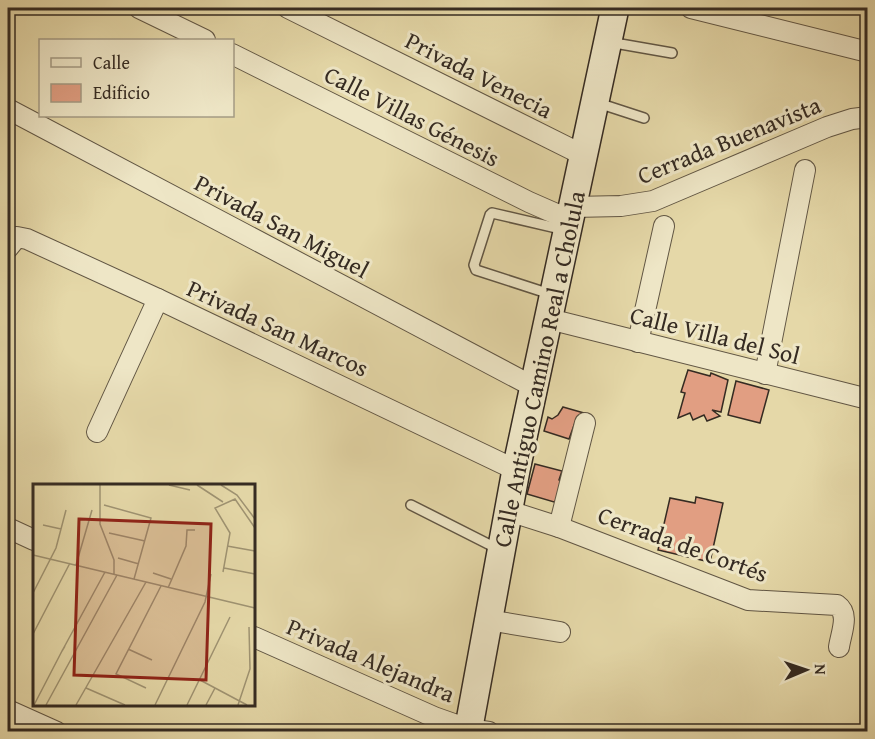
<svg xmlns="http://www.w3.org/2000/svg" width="875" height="739" viewBox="0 0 875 739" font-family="'Gentium Book Plus',serif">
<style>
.building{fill:#e19e82;stroke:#352b22;stroke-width:1.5}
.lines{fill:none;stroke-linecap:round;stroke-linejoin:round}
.service-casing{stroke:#615644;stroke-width:12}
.minor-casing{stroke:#615644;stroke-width:22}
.secondary-casing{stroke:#352b22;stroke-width:30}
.service{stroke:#eee6c6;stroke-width:9}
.minor{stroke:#eee6c6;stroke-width:20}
.secondary{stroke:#eee6c6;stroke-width:27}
.labels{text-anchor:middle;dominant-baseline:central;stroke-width:6;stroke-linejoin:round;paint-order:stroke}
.street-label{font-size:24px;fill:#352b22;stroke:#eee6c6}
.inset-road{fill:none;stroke:#9f9372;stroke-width:1.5}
.view{fill:#8f2418;fill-opacity:0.15;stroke:#8f2418;stroke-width:3}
.inset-edge{fill:none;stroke:#352b22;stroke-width:3}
</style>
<rect width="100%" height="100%" fill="#e5d8a8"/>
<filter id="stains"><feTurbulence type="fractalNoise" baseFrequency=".00333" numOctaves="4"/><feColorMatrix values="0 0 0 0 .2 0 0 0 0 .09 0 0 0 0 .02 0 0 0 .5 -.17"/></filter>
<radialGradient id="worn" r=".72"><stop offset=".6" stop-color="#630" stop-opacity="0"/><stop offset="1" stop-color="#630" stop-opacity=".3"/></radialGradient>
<!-- building -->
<g class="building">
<path d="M688,370l22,6 1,-3 17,7 -7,32 -9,-2 8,6 -13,5 -3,-6 -11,5 -3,-7 -12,5 7,-25 -4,-1z"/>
<path d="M736,381l33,9 -9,33 -32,-8z"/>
<path d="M563,407l21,6 -7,4 -8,22 -25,-8 4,-14 4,2 6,-4z"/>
<path d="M535,464l27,7 -3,9 7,4 -3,10 -9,8 -27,-8z"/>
<path d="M696,497l27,6 -13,59 -52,-12 12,-52 25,5z"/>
</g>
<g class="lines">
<!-- service casing -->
<g class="service-casing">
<g id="service">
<path d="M609,42l63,11"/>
<path d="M598,103l46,15"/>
<path d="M550,294l-74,-24 -2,-5 16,-50 2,-2 73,17"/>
<path d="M411,505l89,45"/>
</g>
</g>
<!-- minor casing -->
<g class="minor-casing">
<g id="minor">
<path d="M139,8l66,32"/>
<path d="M288,8l295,147"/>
<path d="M691,8l177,44"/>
<path d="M232,54l297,148 41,18"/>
<path d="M8,109l526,278"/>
<path d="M573,207l48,-1 32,-5 174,-74 25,-8 16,-2"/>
<path d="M8,248l9,-11 10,2 131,60 358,171"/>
<path d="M549,319l319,80"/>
<path d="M638,342l26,-116"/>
<path d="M765,374l40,-204"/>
<path d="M97,432l61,-133"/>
<path d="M509,511l50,16 189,73 89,5c13,9 4,28 2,42"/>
<path d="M559,527l26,-104"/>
<path d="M8,528l26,12"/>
<path d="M488,620l72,12"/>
<path d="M254,637l180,80 34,12 21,3"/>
<path d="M8,710l49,22"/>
</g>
</g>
<!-- secondary casing -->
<g class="secondary-casing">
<path id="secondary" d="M468,732l48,-262 99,-462"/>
</g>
<!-- service -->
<use href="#service" class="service"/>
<!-- minor -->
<use href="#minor" class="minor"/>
<!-- secondary -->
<use href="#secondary" class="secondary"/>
</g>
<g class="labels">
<!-- street labels -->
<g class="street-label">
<text transform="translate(479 75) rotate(27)">Privada Venecia</text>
<text transform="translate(412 116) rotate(27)">Calle Villas Génesis</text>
<text transform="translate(729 140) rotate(-22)">Cerrada Buenavista</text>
<text transform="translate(282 226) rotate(28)">Privada San Miguel</text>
<text transform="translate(278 328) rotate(25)">Privada San Marcos</text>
<text transform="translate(715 335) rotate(14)">Calle Villa del Sol</text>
<text transform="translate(539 369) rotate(-78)">Calle Antiguo Camino Real a Cholula</text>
<text transform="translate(683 544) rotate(20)">Cerrada de Cortés</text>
<text transform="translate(371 660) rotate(23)">Privada Alejandra</text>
</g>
</g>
<!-- overview -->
<g transform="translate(33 484)">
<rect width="222" height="222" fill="#e5d8a8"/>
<path class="inset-road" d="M67,1v39l14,36v14M136,1l21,5M164,1l26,17M188,1l16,10 18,24M71,21l47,13 -17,61M10,41l18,4M76,49l36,8M194,62l28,5M0,71l222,53M85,74l21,6M43,81l16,-55M191,84l31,6M190,88l7,-39 -15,-25 20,-9 20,29M120,89l18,6M135,104l18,-42 1,-16h8M0,109l23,-45 10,-38M0,150l37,-71M32,162l-3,5 43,-79M95,165l24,11M167,196l47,25M53,204l39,17M113,204l-30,-14 45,-88M1,221l28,-54M13,221l71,-130M43,221l70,-123M122,221l50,-103 6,-28M154,221l43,-88M173,221l9,-17M205,221l12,-36 -1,-42"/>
<path class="view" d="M46,35l132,5 -5,156 -132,-5z"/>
<rect width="222" height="222" class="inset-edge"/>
</g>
<!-- margin -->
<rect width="875" height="739" fill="none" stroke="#e5d8a8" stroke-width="30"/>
<rect x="9" y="9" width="857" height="721" fill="none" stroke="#352b22" stroke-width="3"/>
<rect x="15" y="15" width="845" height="709" fill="none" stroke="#352b22" stroke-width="1.5"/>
<!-- legend -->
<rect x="39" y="39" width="195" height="78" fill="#eee6c6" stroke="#a49b84" stroke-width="1.5"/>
<rect x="51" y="58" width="30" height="9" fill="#eee6c6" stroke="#a49b84" stroke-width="1.5"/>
<text x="93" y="69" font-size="18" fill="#352b22">Calle</text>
<rect x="51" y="84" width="30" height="18" fill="#e19e82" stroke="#a49b84" stroke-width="1.5"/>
<text x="93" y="99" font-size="18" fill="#352b22">Edificio</text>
<!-- north arrow -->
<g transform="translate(806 670) rotate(88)" stroke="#eee6c6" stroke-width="4.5" paint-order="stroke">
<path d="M0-4.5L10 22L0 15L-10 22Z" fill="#352b22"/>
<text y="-9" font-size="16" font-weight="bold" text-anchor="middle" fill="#352b22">N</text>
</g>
<rect width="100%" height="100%" filter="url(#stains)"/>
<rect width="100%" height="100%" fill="url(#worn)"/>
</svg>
